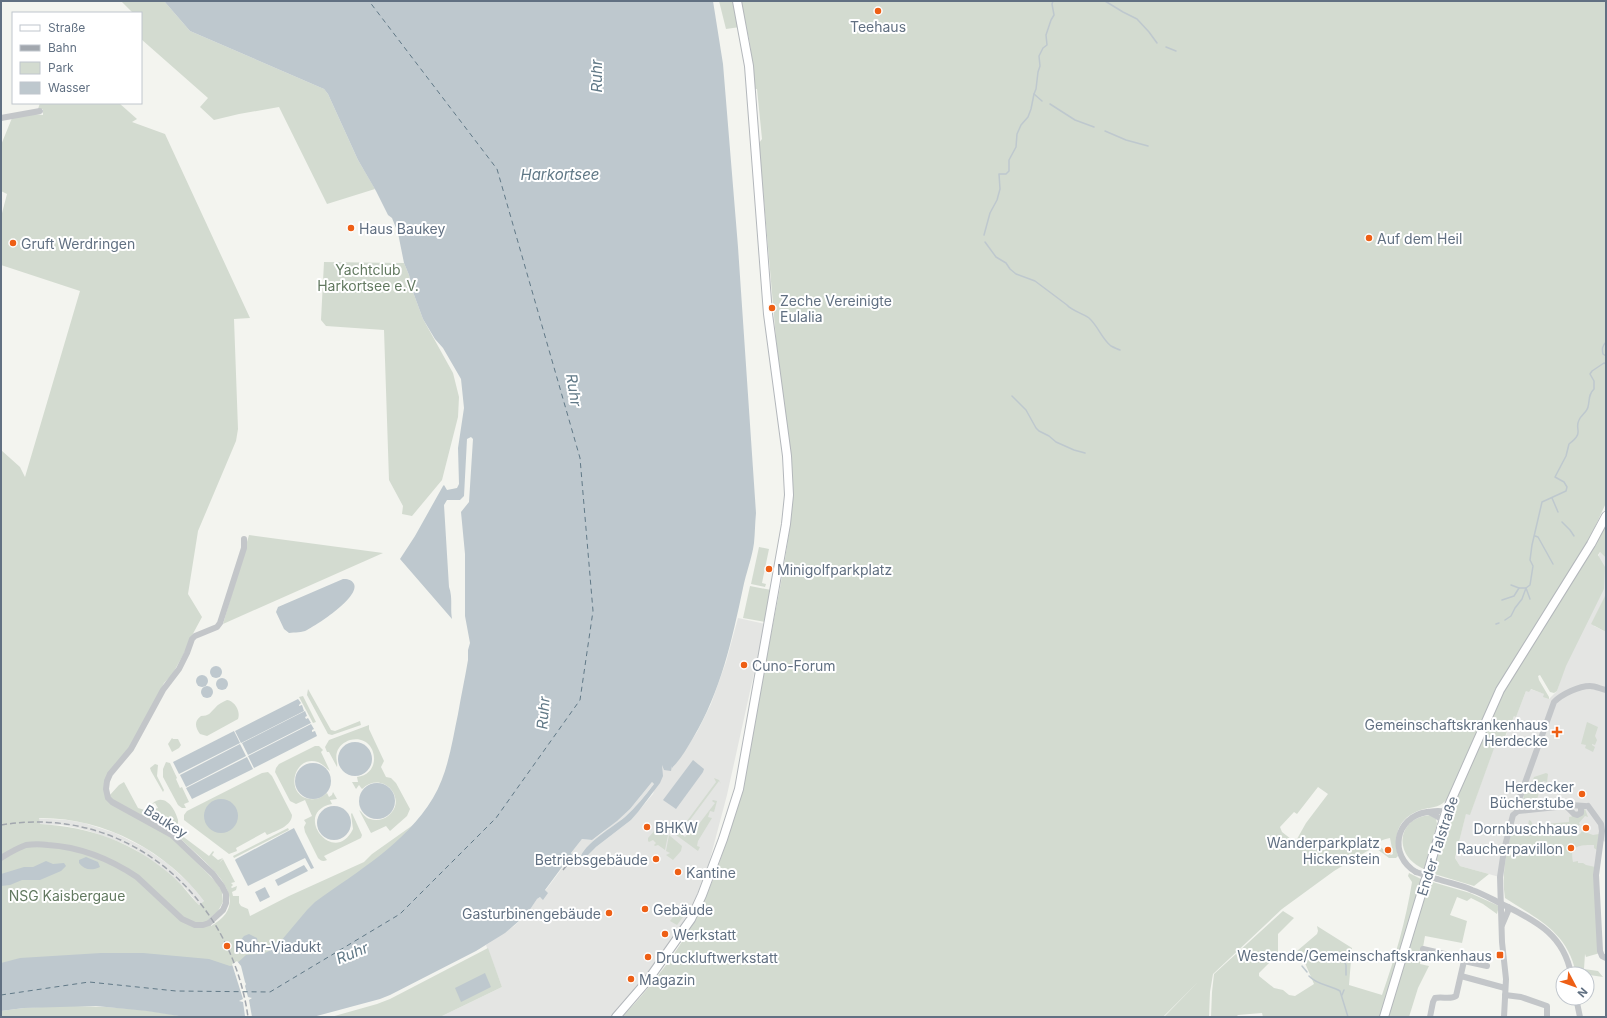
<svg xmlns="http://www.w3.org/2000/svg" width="1607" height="1018" viewBox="0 0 1607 1018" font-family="Inter,sans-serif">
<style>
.built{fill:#e4e5e3}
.green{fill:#d3dbd0;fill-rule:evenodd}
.water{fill:#bec8ce}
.pier{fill:#f3f4ef}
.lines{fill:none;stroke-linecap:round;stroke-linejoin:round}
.stream{stroke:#bec8ce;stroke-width:1.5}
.ferry{stroke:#617987;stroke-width:1;stroke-dasharray:5 4;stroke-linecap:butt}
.major-casing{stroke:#b3b7bb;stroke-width:10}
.minor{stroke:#c3c6c9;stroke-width:6}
.major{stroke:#fff;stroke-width:8}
.rail{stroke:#a2a7ae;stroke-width:1.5;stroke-dasharray:6 3;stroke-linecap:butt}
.minor-bridge{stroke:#c3c6c9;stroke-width:6}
.poi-dot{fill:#ee5f15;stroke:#fff;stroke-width:1.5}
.labels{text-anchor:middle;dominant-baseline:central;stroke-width:4;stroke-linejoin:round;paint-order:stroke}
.poi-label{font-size:14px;fill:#617082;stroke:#fff;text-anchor:start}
.park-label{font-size:14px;fill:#627960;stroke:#fff}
.street-label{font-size:14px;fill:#617082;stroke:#fff}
.water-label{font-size:15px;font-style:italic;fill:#617987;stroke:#fff}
</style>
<rect width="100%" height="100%" fill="#f3f4ef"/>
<!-- built -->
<g class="built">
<path d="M1600,552l6,6v36l-12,32 12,6v210l-3,-1 -8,34 -89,-19 -3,22 -43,-12 -5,-8 11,-45 4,1 27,-75 7,3 6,-18h1l3,-8h2l10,-25 4,-2 15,5 4,5 8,-8z"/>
<path d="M738,618l27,6 -38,171 -18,68 -16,42 -7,12 -41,60 -33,40h-172l62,-30 -16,-42 28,-19 13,-12 10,-15 3,-2 3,2 2,-8 24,-32 2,-6 11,-14 10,1 10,-7 28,-24 22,-27 2,2 -16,20 -13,13 -33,25 -10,19 14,-14 35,-27 22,-26 9,-29 10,1 1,1 4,-5 20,-30 14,-28 15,-42z"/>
<path d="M29,818l38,2 17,3 31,10 30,15 23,16 22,20 14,17 -5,4 -14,-17 -24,-21 -25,-17 -14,-7 -33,-12 -12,-3 -15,-3 -35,-1z"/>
</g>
<!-- green -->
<g class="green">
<path d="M121,1h43l26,30 134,58 4,5 30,66 17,29 -48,15 -48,-97 -40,7 -25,6 -14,-13 8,-9 -67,-59v-26h-8z"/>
<path d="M719,1h15l6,26 -14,2z"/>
<path d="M741,1h865v502l-18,39 -90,146 -50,110c-7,9 -14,9 -24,11 -25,7 -31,24 -26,47l-2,2h-7l-12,-9 2,-3 12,9 2,-1 -3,-16c-10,2 -10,3 -16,9l-40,24 -52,38 -69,65 -3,18 -1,25h-45l34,-35 -35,35h-541c33,-34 64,-75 83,-118 34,-77 46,-161 62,-243 10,-55 23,-110 26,-167l-16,-139 -18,-207 3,-4 -5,-50h-2l-5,-45zM1318,787l10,7 -22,29 -9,16h-6l-9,-7 -2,-5 14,-15 3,2z"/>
<path d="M40,103h79l18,16 -5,3 33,12 85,184 -16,1 4,110 -2,12 -38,90 -10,63 14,23 -13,24 -1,5 -16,29 -8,8 -18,38 -16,28 -21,25 -2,24 65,39 44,45 6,9 1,11 -5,9 -10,9 3,6c49,-28 -11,-66 -32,-89l-1,-7 4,3 -1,2 28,21 4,-5 1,1 -2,3 6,5 5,-2 -4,5 4,-4 12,23 -4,1 2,2 -2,2 1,1 5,-2 -1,4 -4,2 1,4h6v7l2,3 7,3 2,7 39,-20 75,-34 8,-8 41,-29 -15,16 -137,130 -260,-4v-517l19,17 5,10 55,-186 -79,-26v-48l6,-23 -6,-3v-46l11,-27 23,-4 8,1v-6h-5zM39,818c64,-1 128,33 165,83l-5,4c-10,-10 -18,-22 -28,-30 -38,-33 -81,-48 -131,-51z"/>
<path d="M324,262l80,1 5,12 4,17 10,27 30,54 6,24 -1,20 -16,63 -30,36 -10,-2 1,-8 -14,-26 -5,-150 -58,-4 -5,-6z"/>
<path d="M1606,523v35l-6,-6 -2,3 7,12 -1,22 -38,77 -9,25 -3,2 -4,-1 -10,-17 -2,1 1,4 10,17v2l-6,-2 1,-3 -13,-5 -2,3 -3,-1 -10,26 -2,-1 -3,8h-1l-7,18 -6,-2 -27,75 -4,-1 -11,44 5,8 29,8 -15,12 -43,-13 21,-65 52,-117z"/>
<path d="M249,535l134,18 -160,71z"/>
<path d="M759,547l10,2 -7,34 4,1 -1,3 -14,-3z"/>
<path d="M750,586l21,4 -6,32 -22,-4z"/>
<path d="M1606,594v38l-15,-8z"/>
<path d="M308,689l23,41 4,1 25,-10 1,4 -29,10 -4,-1 -21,-39z"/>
<path d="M303,696l13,26 -3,1 -14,-26z"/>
<path d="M227,700c8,1 14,12 11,19l-31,17 -7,-2c-5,-7 -6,-13 1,-18 8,0 9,-3 14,-8 3,-4 8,-6 12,-8z"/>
<path d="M1587,722l11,5 -3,9 2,4 -2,5 -3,-1v1l3,2 -2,5 -8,-4 1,-3 -5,-1z"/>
<path d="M369,725v4l15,32 -3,6 5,10 5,1 5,5 14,26 -3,7 -17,15 -4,-5 -15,7 -12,-23c3,2 6,8 11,9 6,2 13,1 18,-3 21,-16 -5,-47 -26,-27l-3,-4 -3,4 -4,-7h6l-1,-5c27,-3 20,-44 -7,-37 -6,2 -11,6 -13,12 -2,6 1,11 0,15l-8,-15h-2l-2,-5 4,-7z"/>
<path d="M172,738l1,1h5l3,6 -2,3 -7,4 -4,-8z"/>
<path d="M315,746h4l4,4 -2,2 9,19c-3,-2 -7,-7 -12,-9 -25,-8 -34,34 -8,37 7,1 12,-2 17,-6l2,4 3,-2 1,-3 4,7 -7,1 2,4c-41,8 2,64 21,25l-2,-15 1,-1 10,22 -1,3 -37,18 3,4c-4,2 -6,1 -9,-2l-13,-26 -1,-5 2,-4 -2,-3 8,-4 -7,-16 -9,4 -6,-3 -15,-29 1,-4 3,-4z"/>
<path d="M166,762l4,1 7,15 -1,1 4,9 2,-1 7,15 -5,2 2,4h-4l-4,-3 -15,-28v-8z"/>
<path d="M155,764l3,1 -1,11 7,14 -1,2 -12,-21 -1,-3z"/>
<path d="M268,772l4,4 20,39c0,11 -16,16 -25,20l-2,-3 -29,16 1,3 -8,3 -45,-34v-5l3,-4 75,-38z"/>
<path d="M1546,773l2,1 -1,8 -4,-1 -6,18 4,2 -1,3 2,3h-16l-2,-1 1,-2 -2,-1 1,-9 4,-1 6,-16z"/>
<path d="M714,778l5,2 2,4 -2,-3 -32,43 3,3 -4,1 -2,-3 32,-43z"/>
<path d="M124,782l14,26 10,3 10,-3 -3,-5 -3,1c12,-12 23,4 26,16v4l-7,8 -54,-28 -8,-8 10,-11z"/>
<path d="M713,800l4,1 -3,11 -4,-1 -2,6 4,1 -14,23 -1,5 3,1 -2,4 -26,-19 2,-4 11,9 4,-5 3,1 23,-30 -3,-2z"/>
<path d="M1585,809l3,8 -3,-1 -6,7 1,2 -3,1 -2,8h5l2,-3 11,4 6,-1 -2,16 -3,-2v-3c-14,0 -25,0 -21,17l5,-1v2h5l3,2 9,2 5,86 -14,4 -1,-3 -1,15 14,2 5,6 -27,-4c-9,-42 -39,-54 -71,-75 -4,-25 2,-48 8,-72l14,4 2,-10 2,1 2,4 36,-3v-5l5,-1z"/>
<path d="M1430,815l6,4 1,5 -13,45c-31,-13 -28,-51 6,-54z"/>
<path d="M288,828l1,2 -55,28 -1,-2z"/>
<path d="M656,829l6,1 6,5 -3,15 -7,-5 -3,1 -1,-1 2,-2 -3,-3 -4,2 -1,-1v-3z"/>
<path d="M669,835l13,11 -1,5 -8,9 -7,-5 4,-2 -4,-2z"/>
<path d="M1409,873l12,6 -31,109 -10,29h-117l-1,-4 -24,2 -2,2h-25l1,-25 2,-18 69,-63 11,7 -16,16v20l-19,19v3l15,12 9,2 6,5 6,1 19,-12 -12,-28 -5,-5 20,-17 1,-3 -1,-5 35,22 -3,37 33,10c13,-37 24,-75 30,-113l-4,-6z"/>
<path d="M1429,881l41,12 29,13 -2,8 -14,-10 -12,-6 -4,3 -10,-4 -7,18 17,6 -5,22 -37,-7 -5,28 9,2 -11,22 -9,29h-22z"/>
<path d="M679,909l7,4 -9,12 -7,-4z"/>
<path d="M488,948l14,39 -62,30h-109l46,-13 13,-5z"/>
<path d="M58,1006c43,0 86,2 127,11h-184v-6l23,-3z"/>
</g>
<!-- water -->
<g class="water">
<path d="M164,1h549l10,63 15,183 18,266c-1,10 -1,20 -2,30 -2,15 -8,30 -11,45 -11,52 -22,103 -50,150 -6,10 -12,21 -21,30v-2l-1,5 -7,-1 -2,-5 1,11 -3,7 -22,29 -7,8 -35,27 -14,14 -2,-2c3,-15 33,-32 45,-42 11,-10 20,-21 29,-33l-2,-2 -22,27 -13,12 -25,19 -10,-1 -11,14 2,3 -2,4 -3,-1 -23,31 3,3 -5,7 -3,-3 -3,2 -10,15 -22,19 -29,18 -86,44 -10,4 -67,18h-128l-38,-6 -51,-5 -72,2 -23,3v-48l19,-5 81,-5h42l66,6 21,7 5,-1 11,-10 19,-2 10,-5 32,-38 8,-8c43,-31 90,-58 118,-104 15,-25 19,-56 25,-84 3,-18 7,-36 10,-54v-10l2,-7 -5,-27v-62l-4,-42 8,-10 4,-63 -2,-2 -4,2 -3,57 -4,4h-13l-3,5 5,82c4,11 1,20 3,32l-52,-60 15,-23 28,-50 1,-1 3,5 10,-2 2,-4 -1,-36 6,-40 -3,-29 -18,-31 -8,-9 -12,-20 -10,-27 -4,-17 -5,-12 -6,-30 -6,-15 -4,-3 -12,-24 -18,-31 -30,-66 -4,-5 -134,-58z"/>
<path d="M343,579c4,0 8,0 11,5 6,13 -37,41 -47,46 -5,3 -12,2 -18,3l-5,-4 -8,-17 2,-5z"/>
<circle cx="216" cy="672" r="6"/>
<circle cx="202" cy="681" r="6"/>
<circle cx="222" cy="684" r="6"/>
<circle cx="207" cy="692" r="6"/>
<path d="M298,699l3,4 -2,2v1l3,-1 2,6 -63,32 -6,-12z"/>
<path d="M305,711l2,5 -2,1 1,2 2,-1 3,5 -63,32 -6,-12z"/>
<path d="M311,724l3,5 -2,1v2l3,-1 2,5 -63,32 -6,-12z"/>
<path d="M234,731l6,12 -61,31 -6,-12z"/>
<circle cx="355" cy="759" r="17"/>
<path d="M240,744l6,12 -60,31 -6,-12z"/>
<path d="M247,757l6,12 -61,30 -6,-11z"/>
<path d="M693,760l11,9 -1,3 -27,37 -13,-9z"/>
<circle cx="313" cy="781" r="18"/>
<circle cx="377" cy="801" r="18"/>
<circle cx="221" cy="816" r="17"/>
<circle cx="334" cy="823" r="17"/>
<path d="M294,828l20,40 -3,1 -6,-11 -57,28 -13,-26 1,-1z"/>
<path d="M86,857l12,5 2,5c-8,4 -16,3 -21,-4v-3z"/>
<path d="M46,861l7,3 11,-1 2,3 -5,5 -21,9h-18l-12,5 -9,1v-12l23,-7h9z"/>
<path d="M304,865l4,6 -30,15 -3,-6z"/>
<path d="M265,887l5,10 -10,5 -5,-10z"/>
<path d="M249,934l8,4 1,5 -6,7h-8l-3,-2 -1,-7 4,-5z"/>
<path d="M485,973l6,14 -30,15 -6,-14z"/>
</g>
<!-- pier -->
<path class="pier" d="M237,961l4,5 4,16 1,2 -1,2 3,11 4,1 -3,2 3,17 -7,-1 -2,-14 -4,-1 4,-2 -11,-35z"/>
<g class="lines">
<!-- stream -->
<g class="stream">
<path d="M1105,1l18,11 14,7 12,13 8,11"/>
<path d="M1166,47l10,4"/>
<path d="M1034,94l8,7"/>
<path d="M1050,104l25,16 19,7"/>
<path d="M1105,131l21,9 22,6"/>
<path d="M984,235l6,-22 7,-13 3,-11 -1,-15h7l3,-3v-11l7,-13 1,-13 4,-9 7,-8 3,-8 3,-15 2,-5 2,-17 2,-6 -1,-10 4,-8 4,-3 -1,-10 5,-15 3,-5 -2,-11 1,-3"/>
<path d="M985,242l11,15 10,6 4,6 6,5 19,7 32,24c5,6 15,8 22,13 9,8 13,21 22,28 2,1 6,3 9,4"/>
<path d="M1606,342c-4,4 -4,7 -3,12l3,2"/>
<path d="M1012,396l14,14 10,18 3,3 10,5 7,6 18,8 11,3"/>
<path d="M1552,498l6,14"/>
<path d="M1562,522l8,8 4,6"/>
<path d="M1535,536l3,1 15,27"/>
<path d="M1511,585l8,3"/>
<path d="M1502,600l12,-4 5,-8h7l4,11"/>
<path d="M1505,620l6,-4 4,-8 7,-9 4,-11 4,-3 3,-19 -3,-6 2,-15 10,-43 24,-11 1,-4 -3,-5 -9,-5 11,-21 3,-12c16,-12 5,-14 10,-24 2,-5 8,-8 9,-13 2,-8 0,-12 6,-18v-8l-4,-7 2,-3 12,-8 2,1"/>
<path d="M1496,624l3,-1"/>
<path d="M1341,955l5,10v10"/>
<path d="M1299,956v-2"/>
<path d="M1302,966l5,6"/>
<path d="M1309,976c8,9 21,9 31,15l8,26"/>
<path d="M1342,995l2,-5"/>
</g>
<!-- ferry -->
<path class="ferry" d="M1,995l88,-13 87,9 94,1 130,-78 96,-96 84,-118 13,-89 -13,-153 -83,-289 -128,-168"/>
<!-- major casing -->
<g class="major-casing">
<g id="major">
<path d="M616,1017l32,-37 43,-61 11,-24 21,-56 16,-50 47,-265 3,-29 -2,-39 -19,-142 -19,-248 -12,-65"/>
<path d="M1384,1017l62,-205 54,-122 91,-146 15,-28"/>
</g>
</g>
<!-- minor -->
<g class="minor">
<path d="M1,118l39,-7"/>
<path d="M1566,806l4,-1 15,1"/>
<path d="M1588,806l13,18 1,7 -6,44 4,76 2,5 4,2"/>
<path d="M1518,811l-1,-6 37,-103c8,-8 25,-16 36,-16 5,0 11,3 16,4"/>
<path d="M1429,812l9,5 5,4"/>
<path d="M1,858c8,-5 16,-10 25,-13 7,-1 15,-1 22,0 32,2 62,14 89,32l45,42 13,6h8l6,-2 14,-13 3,-7v-9l-4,-8 -9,-12 -41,-39 -60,-33 -4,-4 -2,-9 1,-8 3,-7 21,-25 32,-59 16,-21 8,-16 5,-14 3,-3 22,-9 3,-4 24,-75v-9"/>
<path d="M1416,872c-28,-17 -21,-55 11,-60 8,-1 12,-2 19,0"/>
<path d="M1437,879c12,4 24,6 35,11 12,4 23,11 34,16 32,16 58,30 65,68"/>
<path d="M1502,925l6,-14v-4"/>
<path d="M1423,949l39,9 2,3 23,5"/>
<path d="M1461,976l44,12"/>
<path d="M1505,995l16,2 26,9v11"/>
<path d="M1576,998l4,19"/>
<path d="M1430,1017l3,-15 2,-4c7,-2 15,2 21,-2l8,-35"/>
<path d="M1504,1017l2,-38 -4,-37 -2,-65 4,-27 9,-35 5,-4 48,-5 8,8 3,1 4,-2v-7"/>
</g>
<!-- major -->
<use href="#major" class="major"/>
<!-- rail -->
<g class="rail">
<path d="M1,825c125,-21 230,70 247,192"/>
<path d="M563,870l8,-10h4l3,3"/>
</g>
<!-- minor-bridge -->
<path class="minor-bridge" d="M1416,872l21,7"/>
</g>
<!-- markers -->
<g class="poi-dot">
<circle cx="878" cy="11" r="4"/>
<circle cx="351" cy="228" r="4"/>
<circle cx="1369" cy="238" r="4"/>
<circle cx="13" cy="243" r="4"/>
<circle cx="772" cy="308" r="4"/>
<circle cx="769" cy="569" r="4"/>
<circle cx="744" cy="665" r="4"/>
<path d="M1555 726h4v4h4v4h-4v4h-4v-4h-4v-4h4z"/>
<circle cx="1582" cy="794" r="4"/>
<circle cx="647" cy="827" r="4"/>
<circle cx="1586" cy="828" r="4"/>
<circle cx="1571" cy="848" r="4"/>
<circle cx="1388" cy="850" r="4"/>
<circle cx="656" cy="859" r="4"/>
<circle cx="678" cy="872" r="4"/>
<circle cx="645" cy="909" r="4"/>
<circle cx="609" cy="913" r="4"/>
<circle cx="665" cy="934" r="4"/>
<circle cx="227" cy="946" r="4"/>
<rect x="1496" y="951" width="8" height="8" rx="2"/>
<circle cx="648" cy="957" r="4"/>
<circle cx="631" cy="979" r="4"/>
</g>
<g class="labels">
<!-- poi labels -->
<g class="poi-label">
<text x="878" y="26" text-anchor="middle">Teehaus</text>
<text x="359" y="228">Haus Baukey</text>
<text x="1377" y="238">Auf dem Heil</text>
<text x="21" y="243">Gruft Werdringen</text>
<text x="780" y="300">Zeche Vereinigte<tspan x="780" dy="16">Eulalia</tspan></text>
<text x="777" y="569">Minigolfparkplatz</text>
<text x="752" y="665">Cuno-Forum</text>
<text x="1548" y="724" text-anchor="end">Gemeinschaftskrankenhaus<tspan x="1548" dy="16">Herdecke</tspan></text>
<text x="1574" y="786" text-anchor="end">Herdecker<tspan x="1574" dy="16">Bücherstube</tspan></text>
<text x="655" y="827">BHKW</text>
<text x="1578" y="828" text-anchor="end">Dornbuschhaus</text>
<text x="1380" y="842" text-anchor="end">Wanderparkplatz<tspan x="1380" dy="16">Hickenstein</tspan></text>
<text x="1563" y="848" text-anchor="end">Raucherpavillon</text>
<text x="648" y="859" text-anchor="end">Betriebsgebäude</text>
<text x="686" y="872">Kantine</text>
<text x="653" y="909">Gebäude</text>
<text x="601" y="913" text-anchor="end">Gasturbinengebäude</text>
<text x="673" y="934">Werkstatt</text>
<text x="235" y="946">Ruhr-Viadukt</text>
<text x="1492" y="955" text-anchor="end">Westende/Gemeinschaftskrankenhaus</text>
<text x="656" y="957">Druckluftwerkstatt</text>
<text x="639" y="979">Magazin</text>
</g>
<!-- park labels -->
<g class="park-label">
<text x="368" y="269">Yachtclub<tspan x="368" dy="16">Harkortsee e.V.</tspan></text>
<text x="67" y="895">NSG Kaisbergaue</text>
</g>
<!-- street labels -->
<g class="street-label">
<text transform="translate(166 821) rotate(33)">Baukey</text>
<text transform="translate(1437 846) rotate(-72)">Ender Talstraße</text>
</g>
<!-- water labels -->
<g class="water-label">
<text transform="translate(596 76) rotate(-90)">Ruhr</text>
<text x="560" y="174">Harkortsee</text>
<text transform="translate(574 390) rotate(81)">Ruhr</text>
<text transform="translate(543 713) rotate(-86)">Ruhr</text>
<text transform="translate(352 953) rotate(-22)">Ruhr</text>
</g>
</g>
<!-- border -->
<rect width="1607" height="1018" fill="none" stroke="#617082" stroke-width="4"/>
<!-- legend -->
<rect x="12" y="12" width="130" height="92" fill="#ffffff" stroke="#c0c6cd"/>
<rect x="20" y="25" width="20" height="6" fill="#ffffff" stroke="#c0c6cd"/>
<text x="48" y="32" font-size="12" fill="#617082">Straße</text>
<rect x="20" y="45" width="20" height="6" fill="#a2a7ae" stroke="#c0c6cd"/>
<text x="48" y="52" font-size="12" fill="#617082">Bahn</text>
<rect x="20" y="62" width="20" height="12" fill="#d3dbd0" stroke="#c0c6cd"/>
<text x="48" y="72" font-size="12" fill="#617082">Park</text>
<rect x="20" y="82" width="20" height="12" fill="#bec8ce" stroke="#c0c6cd"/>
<text x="48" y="92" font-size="12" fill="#617082">Wasser</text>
<!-- north arrow -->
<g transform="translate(1575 986) rotate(131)"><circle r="19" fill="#ffffff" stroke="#c0c6cd"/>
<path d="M0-3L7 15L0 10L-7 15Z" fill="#ee5f15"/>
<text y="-6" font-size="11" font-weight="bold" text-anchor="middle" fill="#617082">N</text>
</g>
</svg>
